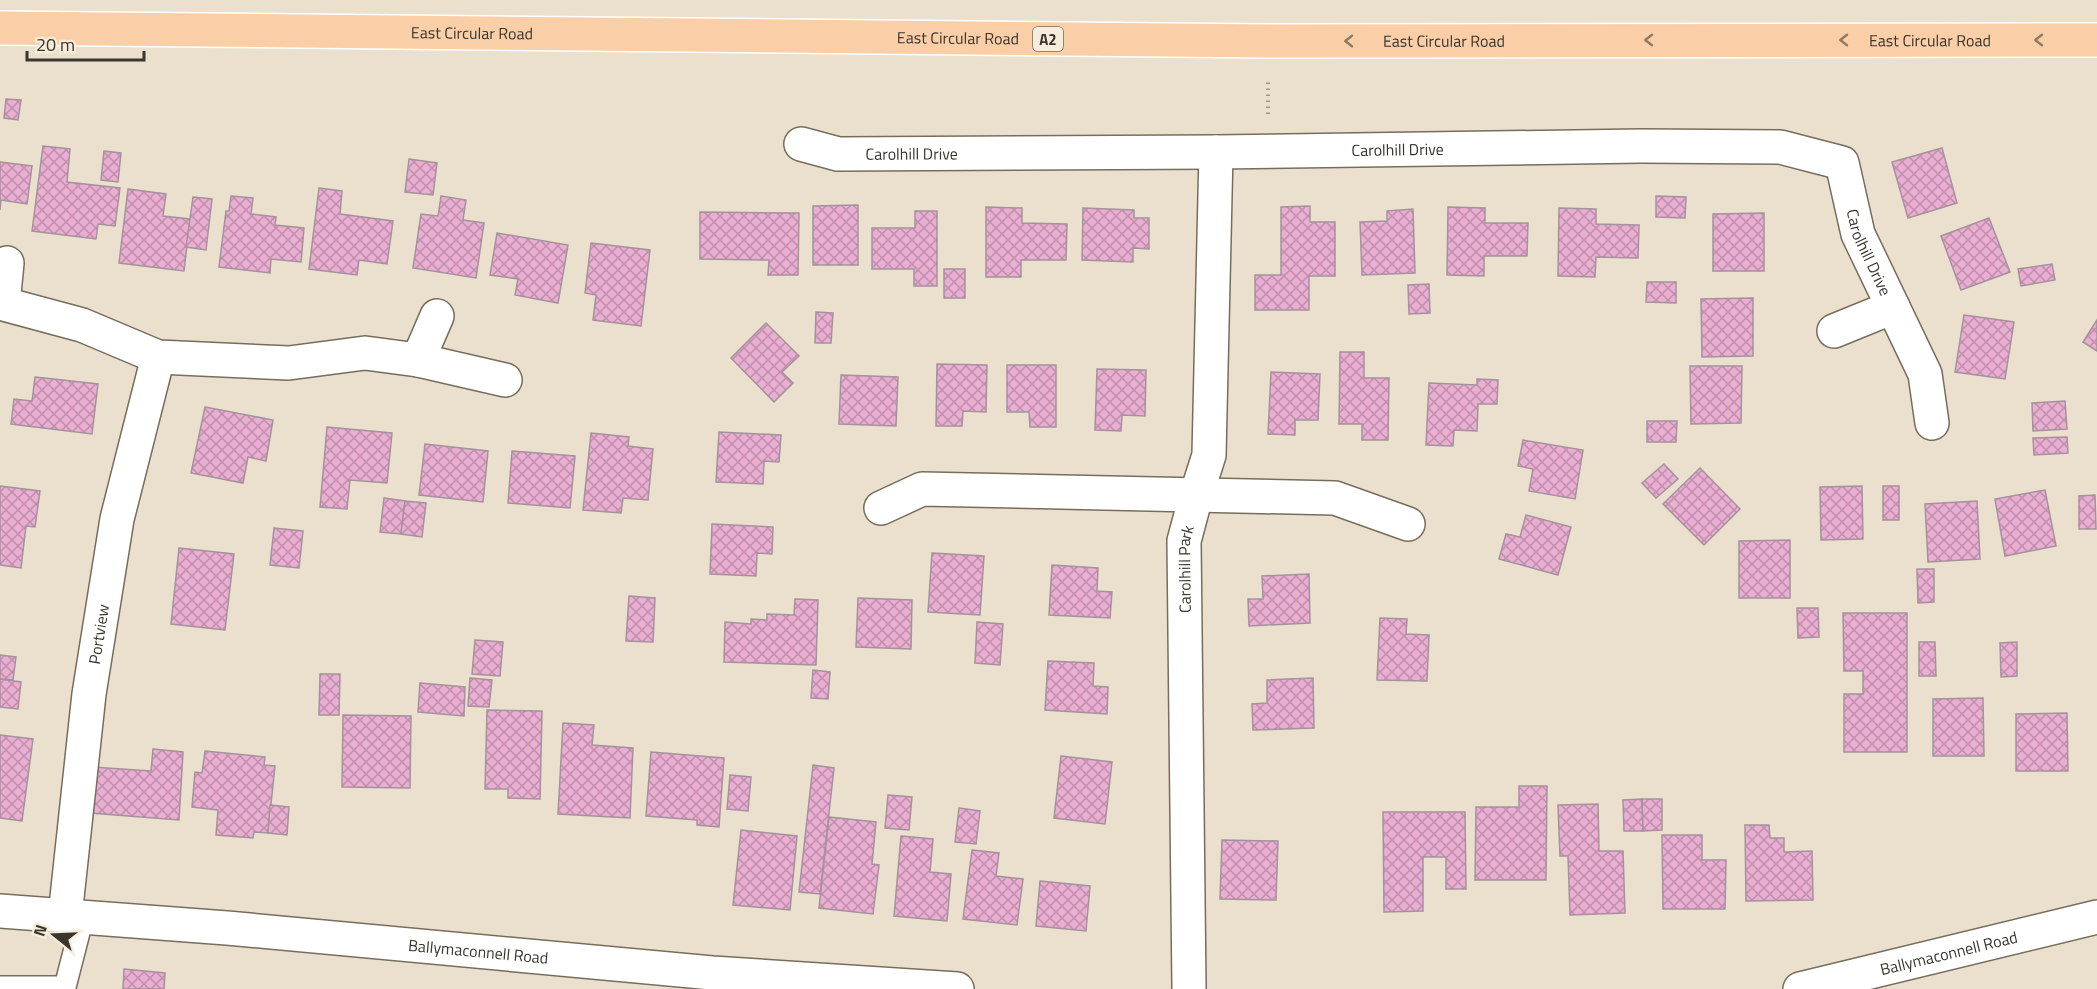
<svg xmlns="http://www.w3.org/2000/svg" width="2097" height="989" viewBox="0 0 2097 989" font-family="'Titillium Web',sans-serif">
<style>
.building{fill:url(#building-cross-hatch);stroke:#a5929d;stroke-width:1.5}
.lines{fill:none;stroke-linecap:round;stroke-linejoin:round}
.service-casing{stroke:#776d5d;stroke-width:24}
.minor-casing{stroke:#776d5d;stroke-width:36}
.trunk-casing{stroke:#fff;stroke-width:36}
.path{stroke:#9d9587;stroke-width:4;stroke-dasharray:1.5 4.5;stroke-linecap:butt}
.service{stroke:#fff;stroke-width:21}
.minor{stroke:#fff;stroke-width:33}
.trunk{stroke:#facea6;stroke-width:33}
.oneway{stroke:#907a64}
.labels{text-anchor:middle;dominant-baseline:central;stroke-width:5;stroke-linejoin:round;paint-order:stroke}
.shield{fill:#f8edda;stroke:#736d62;stroke-width:1.5}
.shield-label{font-size:15px;font-weight:bold;fill:#3a362e}
.street-label{font-size:16px;fill:#3a362e;stroke:#f8edda}
</style>
<defs>
<pattern id="building-cross-hatch" width="8" height="8" patternUnits="userSpaceOnUse" patternTransform="scale(1.5)"><rect width="8" height="8" fill="#eaaed2"/><path d="M0 0l8 8M0 8l8-8" fill="none" stroke="#bf8eab"/></pattern>
</defs>
<rect width="100%" height="100%" fill="#eae0cd"/>
<!-- building -->
<g class="building">
<path d="M6,99l15,1 -3,20 -14,-2z"/>
<path d="M43,146l27,3 -3,33 53,6 -5,38 -17,-2 -2,15 -64,-8z"/>
<path d="M1942,148l15,55 -49,15 -16,-56z"/>
<path d="M104,151l17,2 -3,29 -17,-2z"/>
<path d="M409,159l28,4 -4,32 -28,-3z"/>
<path d="M0,162l32,4 -5,38 -26,-4 -1,10z"/>
<path d="M319,188l23,3 -2,23 53,7 -6,43 -28,-4 -2,15 -48,-6z"/>
<path d="M128,189l38,5 -3,22 27,3 -6,52 -65,-8z"/>
<path d="M231,196l22,2 -2,16 25,3 -1,8 29,3 -3,34 -30,-3 -1,14 -51,-6 7,-56h3z"/>
<path d="M441,196l25,4 -3,20 21,3 -8,55 -63,-10 8,-54 17,2z"/>
<path d="M1656,196l30,1 -1,21 -29,-1z"/>
<path d="M193,197l19,2 -6,51 -20,-3z"/>
<path d="M858,205v60h-45v-59z"/>
<path d="M1310,206v16h25v54h-26v34h-54v-35h26v-68z"/>
<path d="M986,207l36,1v15l45,1 -1,36h-45v17h-35z"/>
<path d="M1448,207l37,1v15h43l-1,33h-43v20l-37,-1z"/>
<path d="M1083,208l51,2v8h15v31l-16,-1v14l-51,-2z"/>
<path d="M1559,208l37,1v15l43,1 -1,33 -42,-1 -1,20 -37,-1z"/>
<path d="M1413,209l2,64 -53,2 -2,-53 27,-1v-10z"/>
<path d="M915,211h22v75h-23v-17h-42v-41h43z"/>
<path d="M700,212l99,1 -1,62h-30l1,-15 -69,-1z"/>
<path d="M1764,213v58h-51v-57z"/>
<path d="M1989,218l21,54 -49,18 -20,-54z"/>
<path d="M497,233l71,12 -10,58 -43,-8 3,-16 -28,-4z"/>
<path d="M591,243l59,7 -9,76 -48,-6 3,-25 -11,-2z"/>
<path d="M2052,264l3,16 -34,6 -3,-17z"/>
<rect x="944" y="269" width="21" height="29"/>
<path d="M1647,282h29v21l-30,-1z"/>
<path d="M1429,284l1,29 -21,1 -1,-29z"/>
<path d="M1753,298v58l-51,1 -1,-58z"/>
<path d="M816,312l17,1 -2,30h-16z"/>
<path d="M1964,315l50,7 -9,57 -50,-7z"/>
<path d="M2097,320v31l-14,-9z"/>
<path d="M766,323l33,33 -17,16 11,11 -19,19 -43,-44z"/>
<path d="M1340,352h24v26h25l-1,62h-26v-16h-23z"/>
<path d="M937,364l50,1 -1,47 -23,-1 -1,15h-26z"/>
<path d="M1007,365h49v62h-26l-1,-15h-22z"/>
<path d="M1690,366h52l-1,57 -50,1z"/>
<path d="M1097,369l49,1 -1,46 -23,-1 -1,16 -26,-1z"/>
<path d="M1271,372l49,2 -2,46h-23v15l-27,-1z"/>
<path d="M841,375l57,2 -2,49 -57,-2z"/>
<path d="M35,377l63,7 -6,50 -81,-10 3,-25 18,2z"/>
<path d="M1477,379l21,1 -1,24h-19l-1,27 -23,-1 -1,16 -27,-1 3,-62 48,2z"/>
<path d="M2065,401l2,28 -34,2 -1,-28z"/>
<path d="M205,407l68,13 -7,41 -18,-4 -5,26 -52,-10z"/>
<path d="M1647,421h30l-1,21h-29z"/>
<path d="M327,427l65,6 -5,50 -37,-3 -3,29 -27,-2z"/>
<path d="M719,432l62,3 -2,27 -15,-1 -1,23 -47,-2z"/>
<path d="M591,433l38,4 -1,9 25,3 -5,51 -25,-2 -2,15 -38,-3z"/>
<path d="M2067,437l1,16 -34,2 -1,-17z"/>
<path d="M1523,440l60,10 -8,49 -46,-8 4,-22 -15,-3z"/>
<path d="M425,444l63,7 -5,51 -64,-7z"/>
<path d="M512,451l63,5 -5,52 -62,-5z"/>
<path d="M1664,464l14,15 -22,19 -14,-15z"/>
<path d="M1700,468l40,41 -36,36 -41,-41z"/>
<path d="M0,486l40,5 -5,36 -9,-1 -5,42 -21,-3z"/>
<path d="M1862,486l1,53 -42,1 -1,-53z"/>
<rect x="1883" y="486" width="16" height="34"/>
<path d="M2045,490l11,56 -51,10 -10,-57z"/>
<path d="M2095,495l1,34h-17v-33z"/>
<path d="M384,498l21,3 -4,33 -21,-2z"/>
<path d="M405,501l21,2 -4,34 -21,-3z"/>
<path d="M1977,501l3,58 -52,3 -3,-58z"/>
<path d="M1526,515l45,12 -13,48 -59,-16 7,-25 14,3z"/>
<path d="M712,524l61,3 -1,27 -15,-1 -1,23 -46,-2z"/>
<path d="M274,528l29,3 -4,37 -29,-3z"/>
<path d="M1790,540v58h-51v-57z"/>
<path d="M179,548l55,6 -9,76 -54,-6z"/>
<path d="M932,553l52,3 -4,59 -52,-3z"/>
<path d="M1052,565l46,3 -1,23 15,1 -2,26 -61,-3z"/>
<path d="M1917,569h17v33l-16,1z"/>
<path d="M1309,574l1,49 -61,3 -1,-27h15l-1,-23z"/>
<path d="M629,596l26,2 -2,44 -27,-1z"/>
<path d="M858,598l54,2 -1,49 -55,-2z"/>
<path d="M795,599l23,1 -2,65 -92,-3 1,-40 26,2v-5l16,1v-6l27,1z"/>
<path d="M1797,608h21l1,29 -21,1z"/>
<path d="M1843,613h64v139h-63v-58h19v-23h-19z"/>
<path d="M1380,618l27,1 -1,15 23,1 -2,46 -50,-1z"/>
<path d="M977,622l26,2 -3,41 -25,-2z"/>
<path d="M475,640l28,2 -3,34 -28,-2z"/>
<path d="M1919,642h16l1,34h-17z"/>
<path d="M2017,642v34l-16,1 -1,-34z"/>
<path d="M0,655l16,2 -3,23 -13,-1z"/>
<path d="M1048,661l46,2 -1,23 15,1 -1,27 -62,-4z"/>
<path d="M813,670l17,2 -2,27 -17,-1z"/>
<path d="M320,674h20l-1,41h-20z"/>
<path d="M470,678l22,2 -3,27 -21,-1z"/>
<path d="M1313,678l1,50 -61,2 -1,-26 15,-1v-23z"/>
<path d="M0,679l21,3 -3,27 -18,-2z"/>
<path d="M420,683l45,4 -1,29 -46,-4z"/>
<path d="M1983,698l1,58h-51v-57z"/>
<path d="M487,710l55,1 -2,88 -32,-1v-9h-23z"/>
<path d="M2067,713l1,58h-52v-57z"/>
<path d="M343,715l68,1 -1,72 -68,-1z"/>
<path d="M563,723l31,2 -2,20 41,3 -3,70 -72,-4z"/>
<path d="M0,735l33,4 -11,82 -22,-3z"/>
<path d="M153,749l30,3 -4,68 -89,-7 3,-46 58,4z"/>
<path d="M205,751l60,6 -1,8 11,1 -7,67 -14,-1 -1,6 -37,-3 2,-25 -26,-3 3,-35 7,1z"/>
<path d="M651,752l73,6 -5,69 -22,-2v-5l-51,-4z"/>
<path d="M1061,756l51,6 -7,62 -51,-6z"/>
<path d="M813,765l21,3 -14,126 -21,-2z"/>
<path d="M730,775l21,2 -3,34 -21,-2z"/>
<path d="M1519,786h28l-1,94h-71l1,-73h43z"/>
<path d="M888,795l24,2 -3,33 -24,-2z"/>
<path d="M1642,799l1,32h-19l-1,-31z"/>
<path d="M1642,799h20v31l-19,1z"/>
<path d="M1598,804l1,47h24l2,62 -55,2 -2,-59h-8l-2,-51z"/>
<path d="M270,805l19,2 -2,28 -19,-2z"/>
<path d="M959,808l21,3 -4,33 -21,-2z"/>
<path d="M1383,812h82l1,77h-20v-32h-23v54l-39,1z"/>
<path d="M829,817l47,5 -4,42 7,1 -6,49 -54,-6z"/>
<path d="M1745,825h24l1,13h14v14l28,-1 1,49 -67,1z"/>
<path d="M741,830l56,6 -7,74 -57,-5z"/>
<path d="M1662,835h40v25h24l-1,49h-62z"/>
<path d="M901,836l32,3 -3,33 21,2 -4,47 -53,-5z"/>
<path d="M1222,840l56,1 -2,59 -56,-1z"/>
<path d="M972,850l27,3 -3,23 27,3 -6,46 -54,-6z"/>
<path d="M1040,881l50,5 -4,45 -50,-5z"/>
<path d="M124,969l41,4 -1,16h-41z"/>
</g>
<g class="lines">
<!-- service casing -->
<g class="service-casing">
<path id="service" d="M0,987h65l18,-70"/>
</g>
<!-- minor casing -->
<g class="minor-casing">
<g id="minor">
<path id="s1" d="M801,144l37,10 378,-2 425,-6 139,1 62,16 16,71 67,140 7,49"/>
<path d="M0,303l82,22 76,32 131,6 76,-10 53,7 87,20"/>
<path d="M3,303l4,-40"/>
<path d="M1834,331l59,-24"/>
<path d="M418,360l19,-44"/>
<path d="M881,508l41,-19 413,9 73,26"/>
<path id="s2" d="M0,911l227,17 485,45 245,16"/>
<path id="s3" d="M65,916l24,-222 28,-175 41,-162"/>
<path id="s4" d="M1189,989l-5,-448 12,-45 13,-41 7,-303"/>
<path id="s5" d="M1800,989l297,-72"/>
</g>
</g>
<!-- trunk casing -->
<g class="trunk-casing">
<g id="trunk">
<path id="s6" d="M0,28l1269,13 828,-1"/>
</g>
</g>
<!-- path -->
<path class="path" d="M1268,114v-32"/>
<!-- service -->
<use href="#service" class="service"/>
<!-- minor -->
<use href="#minor" class="minor"/>
<!-- trunk -->
<use href="#trunk" class="trunk"/>
</g>
<!-- one-way arrows -->
<defs><path id="oneway-chevron" d="M-2-3.5L2.5 0L-2 3.5" fill="none" stroke-width="1.6" stroke-linecap="round" stroke-linejoin="round" transform="scale(1.5)"/></defs>
<g class="oneway">
<use href="#oneway-chevron" transform="translate(1649 40) rotate(180)"/>
<use href="#oneway-chevron" transform="translate(1844 40) rotate(180)"/>
<use href="#oneway-chevron" transform="translate(2039 40) rotate(180)"/>
<use href="#oneway-chevron" transform="translate(1349 41) rotate(180)"/>
</g>
<g class="labels">
<!-- shield labels -->
<rect class="shield" x="1033" y="27" width="30" height="24" rx="4.5"/>
<g class="shield-label">
<text x="1048" y="39">A2</text>
</g>
<!-- street labels -->
<g class="street-label">
<text stroke="none"><textPath href="#s6" startOffset="472">East Circular Road</textPath></text>
<text stroke="none"><textPath href="#s6" startOffset="958">East Circular Road</textPath></text>
<text stroke="none"><textPath href="#s6" startOffset="1444">East Circular Road</textPath></text>
<text stroke="none"><textPath href="#s6" startOffset="1930">East Circular Road</textPath></text>
<text stroke="none"><textPath href="#s1" startOffset="598">Carolhill Drive</textPath></text>
<text stroke="none"><textPath href="#s1" startOffset="112">Carolhill Drive</textPath></text>
<text stroke="none"><textPath href="#s1" startOffset="1138">Carolhill Drive</textPath></text>
<text stroke="none"><textPath href="#s4" startOffset="420">Carolhill Park</textPath></text>
<text stroke="none"><textPath href="#s3" startOffset="284">Portview</textPath></text>
<text stroke="none"><textPath href="#s2" startOffset="480">Ballymaconnell Road</textPath></text>
<text stroke="none"><textPath href="#s5" startOffset="153">Ballymaconnell Road</textPath></text>
</g>
</g>
<!-- north arrow -->
<g transform="translate(54 935) rotate(288)" stroke="#f8edda" stroke-width="4.5" paint-order="stroke">
<path d="M0-4.5L10 22L0 15L-10 22Z" fill="#3a362e"/>
<text y="-9" font-size="16" font-weight="bold" text-anchor="middle" fill="#3a362e">N</text>
</g>
<!-- scale -->
<path d="M27 51v9h117v-9" fill="none" stroke="#3a362e" stroke-width="3"/>
<text x="36" y="51" font-size="18" fill="#3a362e" stroke="#f8edda" stroke-width="4.5" paint-order="stroke">20 m</text>
</svg>
